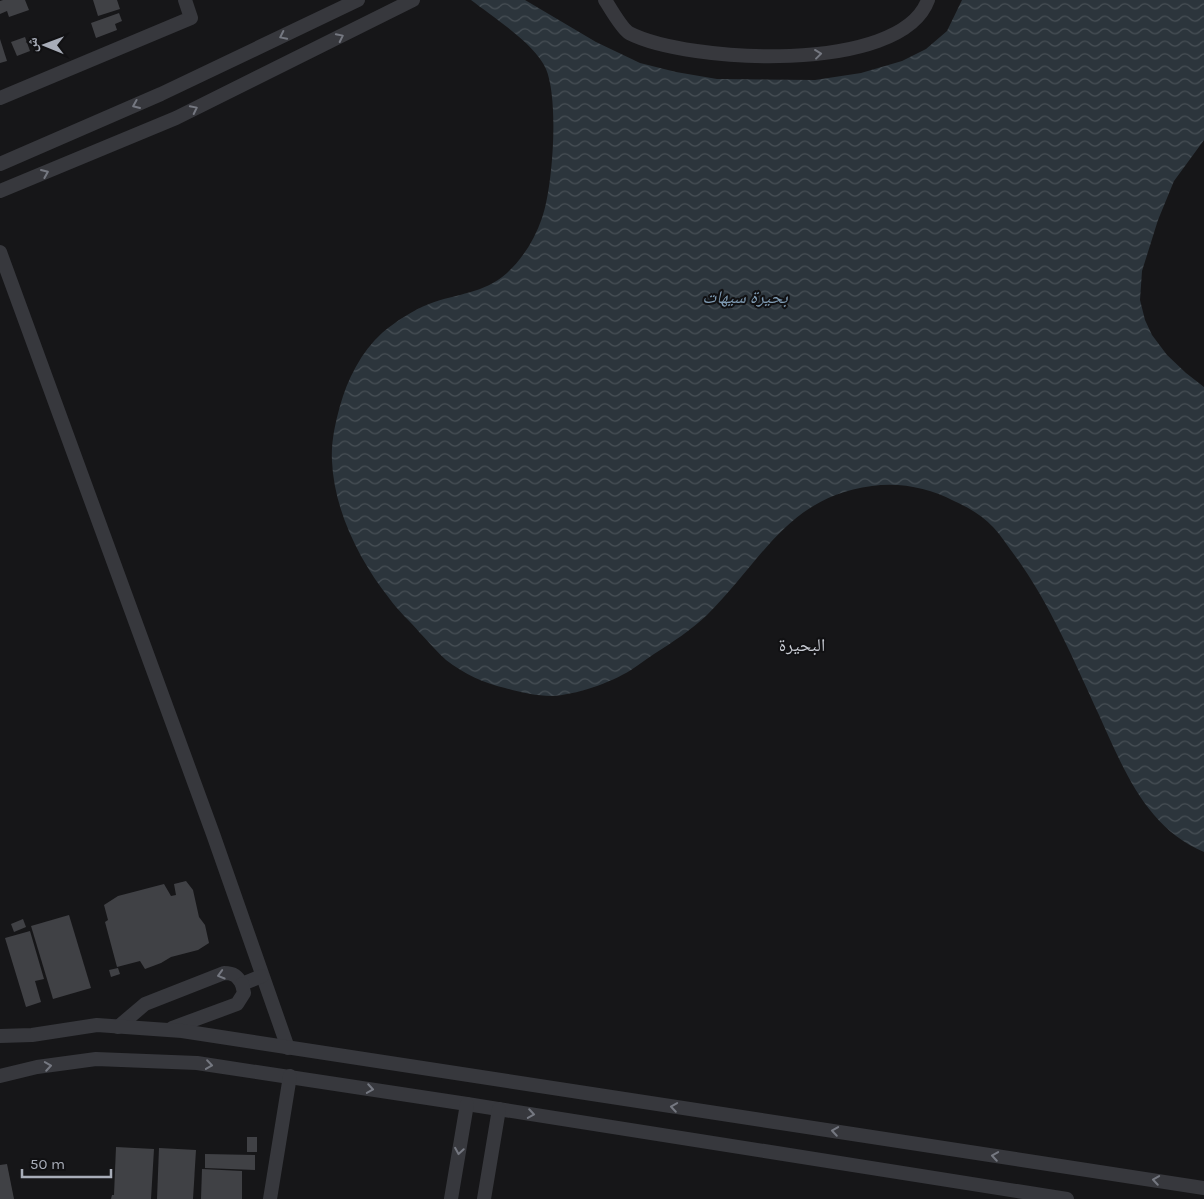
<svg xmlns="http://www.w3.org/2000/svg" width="1204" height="1199" viewBox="0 0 1204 1199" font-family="Karla,'Noto Naskh Arabic',sans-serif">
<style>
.water{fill:url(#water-waves)}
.building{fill:#404145}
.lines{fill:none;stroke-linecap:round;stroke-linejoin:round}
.minor{stroke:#37383d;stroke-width:14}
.oneway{stroke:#757881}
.labels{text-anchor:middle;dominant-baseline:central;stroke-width:4;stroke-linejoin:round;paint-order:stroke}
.water-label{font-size:18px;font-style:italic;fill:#7f9bb3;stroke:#111113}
.neighbourhood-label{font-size:18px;fill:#c9ccd4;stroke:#111113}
</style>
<defs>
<pattern id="water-waves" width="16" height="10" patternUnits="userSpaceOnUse" patternTransform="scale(1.25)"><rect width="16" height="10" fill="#2c353c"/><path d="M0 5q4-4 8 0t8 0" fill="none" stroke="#485056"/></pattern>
</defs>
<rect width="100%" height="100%" fill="#161618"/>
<!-- water -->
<path class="water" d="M471,0h54l71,42 44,21 36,9 41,7 98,1 46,-7 41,-12 24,-12 21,-18 15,-31h242v140l-30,41 -16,39 -16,51 -2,29 5,20 7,15 15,20 19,18 18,14v465c-58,-24 -81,-84 -105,-137 -26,-56 -51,-116 -89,-166 -5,-7 -11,-16 -17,-22 -10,-11 -25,-20 -39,-26 -25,-13 -54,-19 -82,-15 -85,11 -110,75 -165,129 -16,15 -34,27 -53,39 -8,5 -15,11 -23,16 -21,13 -55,25 -80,26 -15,0 -31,-4 -46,-8 -21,-5 -41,-14 -59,-28 -9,-8 -17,-18 -26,-27 -10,-12 -22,-22 -31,-35 -30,-38 -55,-88 -57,-137 -1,-19 3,-37 8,-55 7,-26 21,-54 42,-73 13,-11 31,-23 47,-29 29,-11 54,-10 78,-31 16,-15 28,-34 35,-55 11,-31 17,-118 4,-149 -11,-25 -53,-52 -75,-69z"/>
<!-- building -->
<g class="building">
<path d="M3,0h22l4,10 -20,7 -2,-6 -7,3v-13z"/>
<path d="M93,0h24l3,9 -22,7z"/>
<path d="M119,13l3,8 -7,3 2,6 -21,8 -5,-15z"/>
<path d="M25,37l5,14 -13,5 -6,-14z"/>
<path d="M0,39l7,22 -7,2z"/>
<path d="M186,881l7,9 6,27 6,8 4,18 -11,7 -27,7 -10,6 -16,6 -5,-8 -23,6 -12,-45 3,-2 -4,-15 14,-9 46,-12 7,12 5,-1 -2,-11z"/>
<path d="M69,915l22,73 -38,11 -22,-73z"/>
<path d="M23,919l3,8 -12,5 -3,-8z"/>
<path d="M30,931l14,48 -9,2 6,21 -15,5 -21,-69z"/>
<path d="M118,968l2,6 -9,3 -2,-7z"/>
<rect x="247" y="1137" width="10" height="15"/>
<path d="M116,1147l38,2 -3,50h-40l1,-4h2z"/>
<path d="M159,1148l37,2 -3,49h-36z"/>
<path d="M205,1154l50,1v15l-50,-2z"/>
<path d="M7,1164l7,35h-14v-34z"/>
<path d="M202,1169l40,2v28h-41z"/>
</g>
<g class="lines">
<!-- minor -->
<g class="minor">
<path d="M605,0c5,8 17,29 24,33 58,30 272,42 299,-33"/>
<path d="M0,98l191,-80 -6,-18"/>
<path d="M0,164l161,-70 197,-94"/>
<path d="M0,191l176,-73 237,-118"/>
<path d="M0,252l213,582 75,214"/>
<path d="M118,1027l27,-23 79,-31c10,0 13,3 18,11l20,-8"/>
<path d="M172,1028l65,-24 7,-11 -2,-9"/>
<path d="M0,1036l32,-1 65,-10 85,6 1022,157"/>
<path d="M0,1076l37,-9 59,-8 101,4 270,41 600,95"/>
<path d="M270,1199l20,-123"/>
<path d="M451,1199l16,-95"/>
<path d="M484,1199l15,-90"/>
</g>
</g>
<!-- one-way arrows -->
<defs><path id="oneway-chevron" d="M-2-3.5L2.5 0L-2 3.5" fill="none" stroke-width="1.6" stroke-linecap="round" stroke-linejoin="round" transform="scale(1.25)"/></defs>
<g class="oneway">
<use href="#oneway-chevron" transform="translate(283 36) rotate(154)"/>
<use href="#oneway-chevron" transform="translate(340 37) rotate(-26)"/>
<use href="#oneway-chevron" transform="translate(818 54) rotate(-7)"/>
<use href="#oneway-chevron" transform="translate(136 105) rotate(157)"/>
<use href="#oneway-chevron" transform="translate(194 109) rotate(-26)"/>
<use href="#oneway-chevron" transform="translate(45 173) rotate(-23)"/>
<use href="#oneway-chevron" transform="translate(221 975) rotate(164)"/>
<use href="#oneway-chevron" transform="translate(209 1065) rotate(8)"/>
<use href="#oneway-chevron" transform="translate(48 1066) rotate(-9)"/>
<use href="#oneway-chevron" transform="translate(370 1089) rotate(9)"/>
<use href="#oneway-chevron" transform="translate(674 1107) rotate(-171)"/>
<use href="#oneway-chevron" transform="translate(531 1114) rotate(9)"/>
<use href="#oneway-chevron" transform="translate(835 1131) rotate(-171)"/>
<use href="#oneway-chevron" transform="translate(459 1151) rotate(99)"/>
<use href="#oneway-chevron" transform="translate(995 1156) rotate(-171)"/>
<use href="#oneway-chevron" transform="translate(1156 1180) rotate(-171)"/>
</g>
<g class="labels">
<!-- water labels -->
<g class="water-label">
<text x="745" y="297">بحيرة سيهات</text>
</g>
<!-- neighbourhood labels -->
<g class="neighbourhood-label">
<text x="802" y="645">البحيرة</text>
</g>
</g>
<!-- north arrow -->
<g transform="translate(45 45) rotate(271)" stroke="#111113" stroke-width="4" paint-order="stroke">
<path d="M0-4L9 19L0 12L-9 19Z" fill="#a8adb8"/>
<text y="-8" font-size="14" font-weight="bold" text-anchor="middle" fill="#a8adb8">ش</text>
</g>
<!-- scale -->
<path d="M22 1169v8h89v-8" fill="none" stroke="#a8adb8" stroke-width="2.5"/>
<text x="30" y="1169" font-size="15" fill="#a8adb8" stroke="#111113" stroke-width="4" paint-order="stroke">50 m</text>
</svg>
